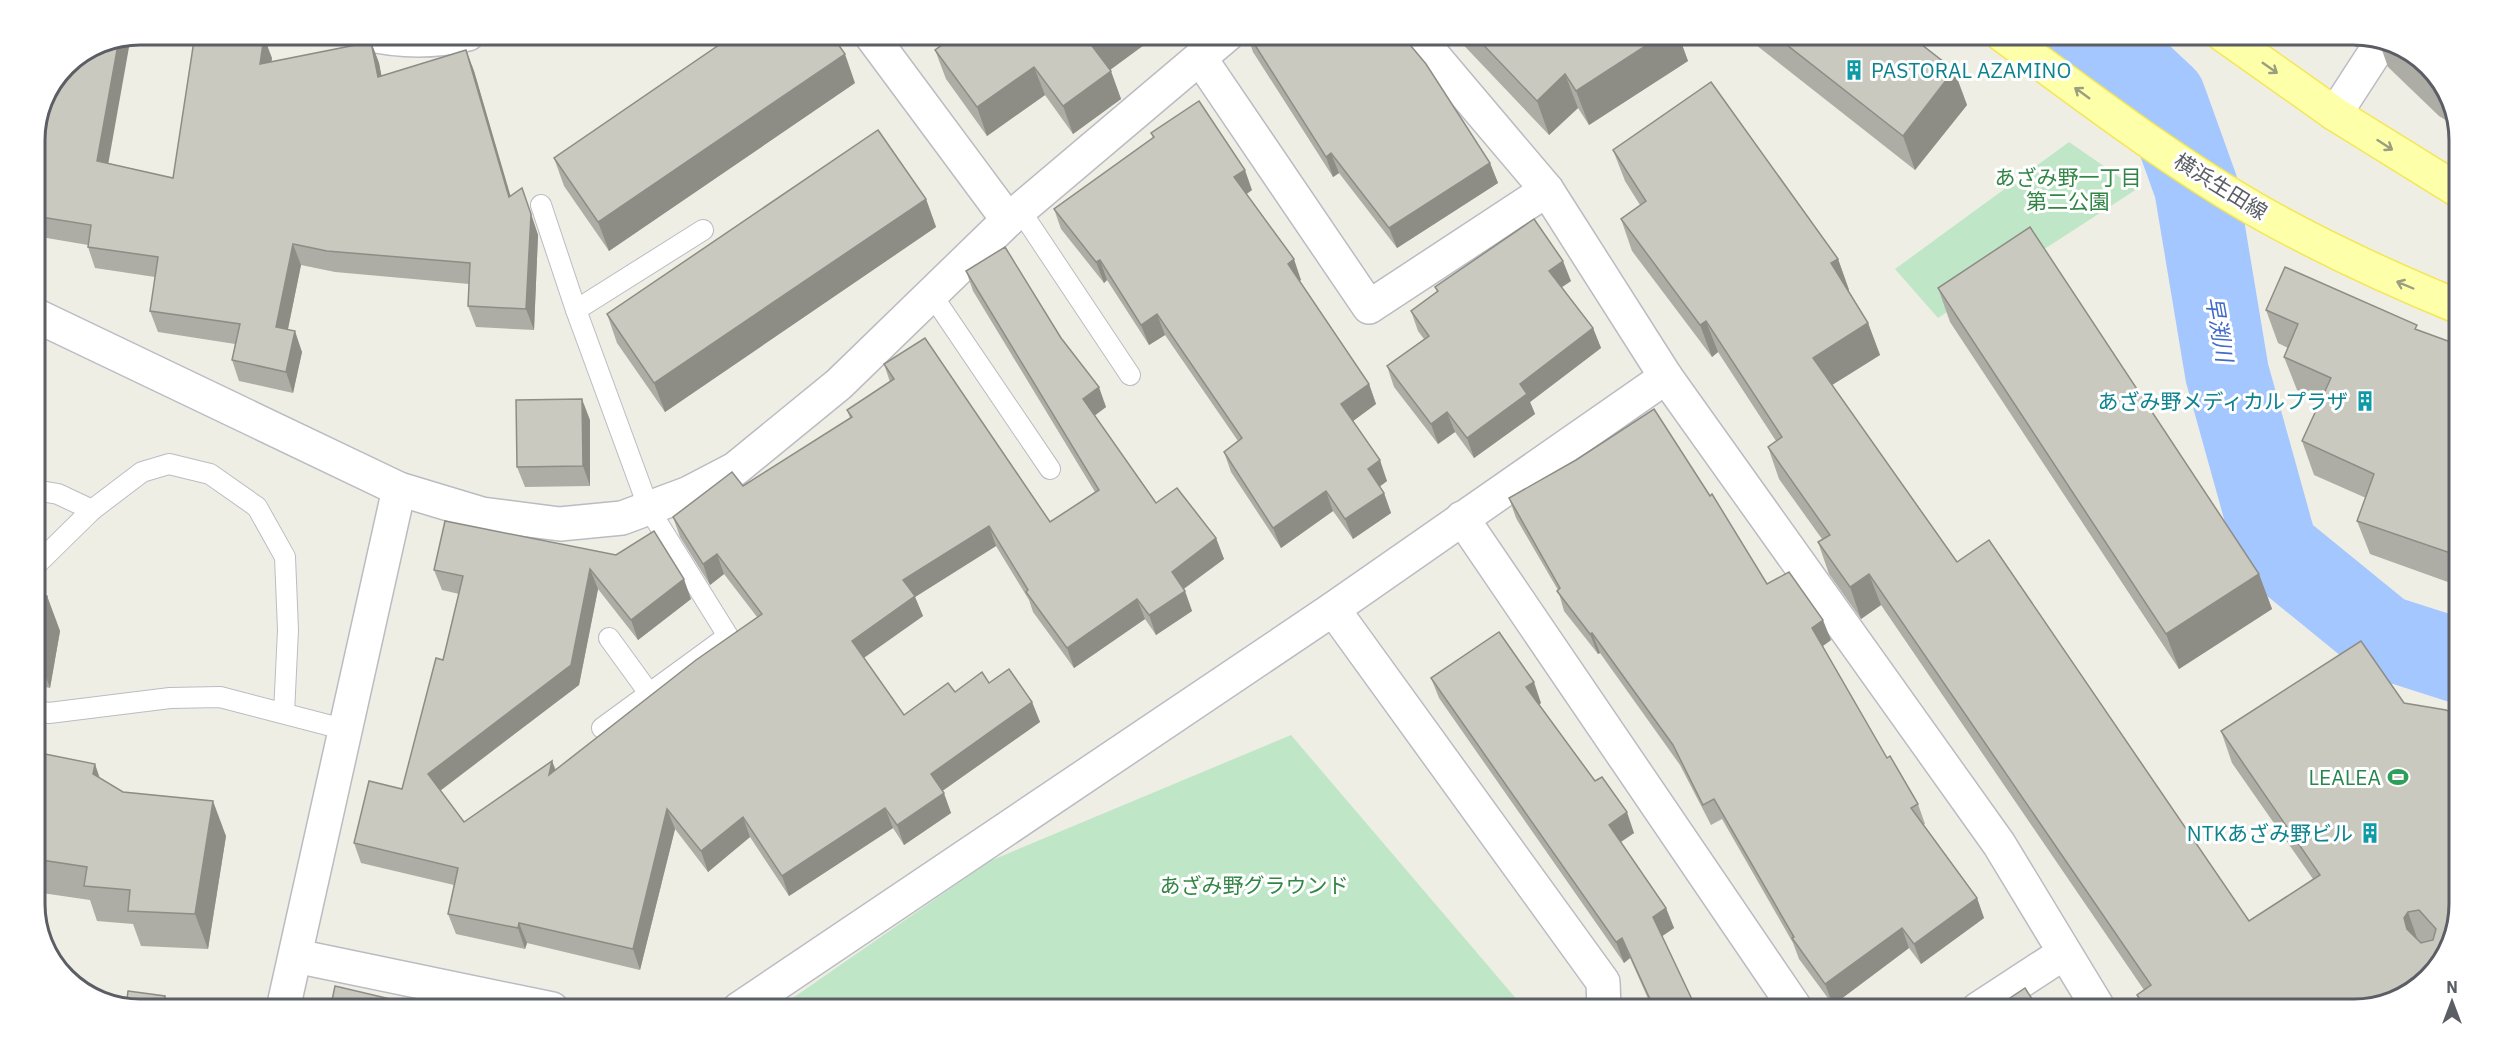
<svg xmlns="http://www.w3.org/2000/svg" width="2494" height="1044" viewBox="0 0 2494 1044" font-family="'IBM Plex Sans','Noto Sans JP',sans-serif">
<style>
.green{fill:#bfe7c7}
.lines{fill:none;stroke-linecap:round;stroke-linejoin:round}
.river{stroke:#a4c7ff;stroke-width:84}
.service-casing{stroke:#bbbcc3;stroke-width:22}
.minor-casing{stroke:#bbbcc3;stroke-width:36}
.primary-casing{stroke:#f5e656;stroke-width:36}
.service{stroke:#fff;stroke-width:20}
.minor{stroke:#fff;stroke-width:33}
.primary{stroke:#fdffa9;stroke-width:33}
.wall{fill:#aeada5}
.shaded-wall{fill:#8d8d86}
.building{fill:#cac9c0;stroke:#8d8d86;stroke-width:1.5;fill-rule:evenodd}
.oneway{stroke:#9c9e80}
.labels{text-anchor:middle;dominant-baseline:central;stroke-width:6;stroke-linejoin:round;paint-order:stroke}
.culture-label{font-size:21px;fill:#0d838f;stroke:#fff;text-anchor:end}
.park-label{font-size:21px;fill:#328645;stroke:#fff}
.street-label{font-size:21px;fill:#5c5e65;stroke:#fff}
.leisure-label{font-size:21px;fill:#27864d;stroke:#fff;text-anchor:end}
.water-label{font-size:22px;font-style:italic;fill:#426bc7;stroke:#fff}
.rim{fill:none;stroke:#5c5e65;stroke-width:3}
</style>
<rect width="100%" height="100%" fill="#efeee4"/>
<!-- green -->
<g class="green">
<path d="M2069,142l68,47 -199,129 -43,-49z"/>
<path d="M1291,735l234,274h-748l213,-148z"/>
</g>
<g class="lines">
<!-- river -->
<path class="river" d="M2088,34l45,35 31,29 32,89 31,186 49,176 108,88 75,24"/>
<!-- service casing -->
<g class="service-casing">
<g id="service">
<path d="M541,205l35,105 73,199 79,127 -126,92"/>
<path d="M1020,210l110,165"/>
<path d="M932,295l118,174"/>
<path d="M576,310l127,-80"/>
<path d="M35,490l23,4 34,16"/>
<path d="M35,566l57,-56 50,-38 27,-8 41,10 47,33 28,50 3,73 -4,83"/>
<path d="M609,638l40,55"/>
<path d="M35,711l14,2 121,-15 50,-1 127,33"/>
</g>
</g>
<!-- minor casing -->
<g class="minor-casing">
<g id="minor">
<path d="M367,34c34,8 68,8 101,0"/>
<path d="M870,34l138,186"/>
<path d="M1415,34l132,156 119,187 333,467 100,165"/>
<path d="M1200,58l169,249 178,-117"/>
<path d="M2335,114l48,-74"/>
<path d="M35,315l364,174 83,25 78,10 62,-6 67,-25 46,-24 104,-85 169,-164 220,-186"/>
<path d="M1462,518l334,491"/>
<path d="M1333,609l270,373 1,27"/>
<path d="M296,956l256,53"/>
<path d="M283,1009l116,-520"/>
<path d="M739,1009l594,-400 333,-232"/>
<path d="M1978,1009l86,-56"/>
</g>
</g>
<!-- primary casing -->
<g class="primary-casing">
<g id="primary">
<path d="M2001,34c85,62 173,130 264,181 63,35 128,65 194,92"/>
<path d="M2222,34l113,80 124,77"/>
</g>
</g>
<!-- service -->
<use href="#service" class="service"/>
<!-- minor -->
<use href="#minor" class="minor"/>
<!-- primary -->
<use href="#primary" class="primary"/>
</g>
<!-- wall -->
<g class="wall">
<path d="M1159,34l-49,36 11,29 -48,35 -28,-39 -58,41 -41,-57 -11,-29z"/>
<path d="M1247,34h154l89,129 8,20 -101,65 -58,-75 -6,4 -80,-125z"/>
<path d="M1453,34h225l10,27 -99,64 -11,-17 -29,27z"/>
<path d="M1742,34h166l46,36 13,35 -52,65z"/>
<path d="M2334,34h20l10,3 -8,10z"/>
<path d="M2378,39l16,3 47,39 16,46 -18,-11 -51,-49z"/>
<path d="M371,42l8,21 2,13 85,-26 8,21 36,125 20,14 8,25 -4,95 -58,-3 -8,-21 1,-22 -134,-12 -34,-7 -13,64 14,23 -9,41 -54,-12 -7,-21 3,-16 -77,-12 -8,-21 5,-34 -60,-9 -7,-21v-2l-53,-9v-102l73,29 65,15 99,-120 -1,4z"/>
<path d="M855,83l-246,168 -45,-65 -10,-28z"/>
<path d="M1151,133l101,57 -6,4 55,86 -2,1 70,103 7,20 -23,17 34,60 -8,6 5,6 7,20 -38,26 -20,-28 -52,37 -50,-76 -7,-20 14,-11 -73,-106 -16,10 -42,-65 -3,3 -43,-54 -7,-20 99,-71z"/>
<path d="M1613,150l225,109 11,31 -1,1 20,32 12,32 -48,30 125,177 292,359 64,-42 -81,-116 -11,-32 140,-90 91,303 -98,66h-212l-5,-15 7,-5 -263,-385 -20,14 -32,-45 -11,-32 4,-3 -43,-60 -11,-32 8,-6 -58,-89 -6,5 -80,-106 -11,-32 19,-14 -15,-24z"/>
<path d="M926,199l10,28 -271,185 -48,-69 -10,-29z"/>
<path d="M966,271l95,67 45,69 -12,9 62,87 60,35 8,21 -40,30 8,22 -36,24 -11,-16 -71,49 -41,-56 -4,-12 -33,-54 -81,51 8,19 -59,42 40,57 51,-23 34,-9 43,19 8,20 -98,69 9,22 -47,32 -11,-17 -104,68 -39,-59 -42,35 -33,-43 -35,141 -113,-27 -2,6 -69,-15 -8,-20 6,-29 -93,-22 -7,-20 48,-54 41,-129 16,-66 -17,-4 -8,-20 11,-49 246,78 -53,41 -40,-51 -19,96 -139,105 24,32 88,-61 4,9 201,-153 -33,-43 -14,11 -30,-48 -7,-20 70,-31 107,-68 -3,-8 43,-28 -6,-18 166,158 45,-30 -122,-201z"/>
<path d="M1571,281l-9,6 31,41 8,20 -71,54 5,12 -61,44 -19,-26 -17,12 -44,-57 -7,-21 37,-27 -6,-8 -7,-20 26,-19 -2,-5z"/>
<path d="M1938,288l321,286 13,35 -93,60 -229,-347z"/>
<path d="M2266,310l152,20 41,15v241l-89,-32 -13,-33 9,-23 -52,-23 -12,-34 19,-40 -24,-11 -13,-33 4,-9 -10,-5z"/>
<path d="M590,420v66l-65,1 -8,-20z"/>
<path d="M1509,498l258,86 64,56 -8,6 64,112 31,46 7,20 -2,1 54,73 7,20 -63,46 -12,-16 -76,57 -34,-46 -6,-16 -71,-124 -11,6 -31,-60 -80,-112 -2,1 -34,-43 -6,-21 -42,-72z"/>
<path d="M35,594l12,2 13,35 -10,57 -15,-3z"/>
<path d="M1431,678l110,25 -2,1 56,77 39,52 -13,9 45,66 8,20 -12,8 35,74h-44l-23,-52 -6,5 -185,-265z"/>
<path d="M35,752l64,25 24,15 103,44 -18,113 -67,-3 -8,-22 -36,-3 -7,-21 -55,-8z"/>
</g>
<!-- shaded-wall -->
<g class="shaded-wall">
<path d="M1109,34h50l-56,41 -11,-29z"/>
<path d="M1664,34h14l10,27 -99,64 -13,-34z"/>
<path d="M2351,34l13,3 -8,10z"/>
<path d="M131,36l-26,146 -8,-21 22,-122z"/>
<path d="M264,37l8,21 -4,27 -8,-21z"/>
<path d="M371,42l8,21 7,35 -8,-21z"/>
<path d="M466,50l8,21 43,147 -8,-21z"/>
<path d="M845,54l10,29 -246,168 -11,-29z"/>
<path d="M1034,67l11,28 -58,41 -10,-29z"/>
<path d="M1954,70l13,35 -52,65 -12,-34z"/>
<path d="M1111,71l10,28 -48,35 -10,-28z"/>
<path d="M1565,74l13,34 -29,27 -12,-34z"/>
<path d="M1331,153l8,20 -6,4 -7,-20z"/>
<path d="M1490,163l8,20 -101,65 -8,-20z"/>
<path d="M1245,170l7,20 -11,8 -7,-21z"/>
<path d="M522,188l16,47 -4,95 -8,-21z"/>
<path d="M926,199l10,28 -271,185 -11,-29z"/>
<path d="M293,244l8,21 -17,83 -8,-21z"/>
<path d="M1294,259l7,21 -6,4 -7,-20z"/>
<path d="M1838,259l11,31 -7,5 -11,-32z"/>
<path d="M1100,260l7,20 -3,3 -8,-21z"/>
<path d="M1563,261l8,20 -15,10 -7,-20z"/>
<path d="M1157,314l8,21 -16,10 -8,-20z"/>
<path d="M1706,321l12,31 -6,5 -12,-32z"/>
<path d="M1868,323l12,32 -56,35 -11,-32z"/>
<path d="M1593,328l8,20 -71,54 5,12 -61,44 -7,-20 53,-54z"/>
<path d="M295,331l7,21 -9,41 -7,-21z"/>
<path d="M1369,384l7,20 -27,20 -8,-20z"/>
<path d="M1099,387l7,20 -16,12 -7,-20z"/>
<path d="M582,399l8,21v66l-7,-20z"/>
<path d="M1447,412l8,20 -17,12 -7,-20z"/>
<path d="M1380,460l7,21 -12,9 -7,-21z"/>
<path d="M1326,491l7,20 -52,37 -8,-20z"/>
<path d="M1384,493l7,20 -38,26 -8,-20z"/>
<path d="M989,526l7,20 -81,51 8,19 -64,45 -7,-20 51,-61z"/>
<path d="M1216,538l8,21 -45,33 -7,-20z"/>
<path d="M717,554l7,20 -14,11 -7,-21z"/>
<path d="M590,569l8,20 -19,96 -143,109 -8,-20z"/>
<path d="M1869,574l12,31 -20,14 -11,-32z"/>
<path d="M2259,574l13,35 -93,60 -13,-35z"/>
<path d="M684,579l7,20 -53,41 -7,-20z"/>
<path d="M1185,591l7,20 -36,24 -7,-20z"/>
<path d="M47,596l13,35 -10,57 -13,-35z"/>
<path d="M1137,599l8,20 -71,49 -7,-20z"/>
<path d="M1823,620l8,20 -11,8 -8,-20z"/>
<path d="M1592,633l8,20 -2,1 -8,-20z"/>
<path d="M1534,682l7,21 -7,5 -8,-21z"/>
<path d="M1032,702l8,20 -102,72 -7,-20z"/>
<path d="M552,761l7,20 -10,-6z"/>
<path d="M95,764l12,35 -14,-25z"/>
<path d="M944,793l7,20 -47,32 -7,-20z"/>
<path d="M213,801l13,35 -18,113 -13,-35z"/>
<path d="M885,808l8,20 -104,68 -7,-20z"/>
<path d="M667,809l8,20 -35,141 -7,-21z"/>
<path d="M1627,812l7,21 -18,12 -7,-20z"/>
<path d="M743,817l7,20 -42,35 -7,-21z"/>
<path d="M1977,898l7,20 -63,46 -7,-20z"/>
<path d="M1666,908l8,20 -13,9 -8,-20z"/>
<path d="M2408,912l11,32 -12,-15 -3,-11z"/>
<path d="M519,923l8,20 -2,6 -7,-21z"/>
<path d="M1902,928l7,20 -76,57 -8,-21z"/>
<path d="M1622,938l8,20 -6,5 -8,-21z"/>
<path d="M165,996l5,14h-6z"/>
</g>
<!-- building -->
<g class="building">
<path d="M195,34h55l14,3 -4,27 111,-22 7,35 88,-27 43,147 13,-9 9,26 -5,95 -58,-3 2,-43 -143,-12 -34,-7 -17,83 19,4 -9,41 -54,-12 8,-36 -90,-13 8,-54 -70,-10 3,-22 -56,-9v-82l31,-69 34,-23 19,-3 -22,122 76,17z"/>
<path d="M735,34h96l14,20 -247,168 -44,-64z"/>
<path d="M958,34h151l-17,12 19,25 -48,35 -29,-39 -57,40 -42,-57z"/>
<path d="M1248,34h153l25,30 64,99 -101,65 -58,-75 -5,4z"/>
<path d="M1473,34h191l-88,57 -11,-17 -28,27z"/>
<path d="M1773,34h135l46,36 -51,66z"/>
<path d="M2391,42h3l47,39 2,4 -20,-12z"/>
<path d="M1711,82l127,177 -7,4 37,60 -55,35 144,204 32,-22 260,381 71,-46 -99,-144 140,-90 43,62 42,7 13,6 1,188 -8,40 -39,47 -59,19h-207l-10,-15 14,-10 -282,-411 -19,13 -32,-45 12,-7 -62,-88 14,-10 -76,-116 -6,4 -79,-106 25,-18 -33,-51zM2419,910l17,19 -3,11 -12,3 -14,-14 -3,-11 4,-6z"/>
<path d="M1199,101l46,69 -11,7 60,82 -6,5 81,120 -28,20 39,56 -12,9 16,24 -39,26 -19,-28 -53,37 -49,-76 18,-14 -85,-124 -16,11 -41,-65 -4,2 -42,-53 100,-72 -3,-4z"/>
<path d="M878,130l48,69 -272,184 -47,-69z"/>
<path d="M1534,219l29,42 -14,10 44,57 -73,56 7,10 -60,44 -20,-26 -16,12 -44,-58 42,-30 -18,-25 27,-20 -3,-4z"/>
<path d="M2030,227l229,347 -93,60 -228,-346z"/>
<path d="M1005,247l56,91 38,49 -16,12 73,104 21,-15 39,50 -44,34 13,19 -36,24 -12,-16 -70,49 -41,-56 2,-2 -39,-64 -86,54 12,16 -63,45 52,74 44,-32 7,9 27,-20 7,11 20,-14 23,33 -101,72 13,19 -47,32 -12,-17 -103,68 -39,-59 -42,34 -34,-42 -34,140 -114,-26 -1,5 -70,-14 10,-46 -104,-25 15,-62 33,8 34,-131 7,2 20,-84 -29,-6 11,-49 171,34 38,-24 30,48 -53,41 -41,-51 -19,96 -143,109 36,48 88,-61 -3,14 147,-115 66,-46 -45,-60 -14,10 -30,-47 59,-45 11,14 109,-69 -5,-7 47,-31 -10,-15 41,-26 125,184 49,-32 -133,-219z"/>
<path d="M2285,267l132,58 -2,4 44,16v211l-102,-35 17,-47 -72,-33 29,-63 -47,-21 14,-33 -32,-14z"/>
<path d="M582,399l1,67 -66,1 -1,-67z"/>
<path d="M1654,409l56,87 2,-2 55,90 22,-12 34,48 -11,8 75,130 3,-2 28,48 -7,4 66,90 -63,46 -12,-16 -77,56 -33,-46 2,-1 -80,-138 -11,6 -30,-60 -81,-112 -2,1 -33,-43 3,-3 -51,-90 67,-38z"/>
<path d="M35,594l12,2 -10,57h-2z"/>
<path d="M1499,632l35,50 -8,5 69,94 7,-4 25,35 -18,13 57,83 -13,9 44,93h-42l-33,-72 -6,4 -185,-264z"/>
<path d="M35,752l60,12 -2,10 30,18 90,9 -18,113 -67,-3 2,-21 -46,-4 3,-19 -52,-8z"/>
<path d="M335,986l102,24h-107z"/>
<path d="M2025,988l14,22h-47z"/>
<path d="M128,991l37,5 -1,14h-24l-14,-3z"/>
</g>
<!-- one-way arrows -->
<defs><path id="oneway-shaft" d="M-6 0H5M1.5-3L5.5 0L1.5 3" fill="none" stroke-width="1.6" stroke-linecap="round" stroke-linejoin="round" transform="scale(1.5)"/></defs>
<g class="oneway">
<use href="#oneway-shaft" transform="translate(2270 68) rotate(35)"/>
<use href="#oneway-shaft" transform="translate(2082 93) rotate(-144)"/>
<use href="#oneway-shaft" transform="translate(2385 145) rotate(33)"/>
<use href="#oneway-shaft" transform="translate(2405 285) rotate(-157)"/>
</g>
<!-- icons -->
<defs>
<g id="building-bare" transform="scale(1.62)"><path d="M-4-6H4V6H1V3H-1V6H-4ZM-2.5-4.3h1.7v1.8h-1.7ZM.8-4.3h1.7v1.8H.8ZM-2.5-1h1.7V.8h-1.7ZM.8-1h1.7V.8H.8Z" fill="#0f9aa8" stroke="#fff" stroke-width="2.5" paint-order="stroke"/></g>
<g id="stadium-bare" transform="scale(1.62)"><path d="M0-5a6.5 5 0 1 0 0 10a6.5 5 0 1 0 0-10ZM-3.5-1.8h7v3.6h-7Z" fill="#2e9e5b" stroke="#fff" stroke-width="2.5" paint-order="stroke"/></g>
</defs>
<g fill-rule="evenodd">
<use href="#building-bare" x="1854" y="70"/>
<use href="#building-bare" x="2365" y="401"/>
<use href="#stadium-bare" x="2398" y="777"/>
<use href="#building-bare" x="2370" y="833"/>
</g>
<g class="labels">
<!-- culture labels -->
<g class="culture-label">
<text x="1871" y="70" text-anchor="start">PASTORAL AZAMINO</text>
<text x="2348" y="401">あざみ野メディカルプラザ</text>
<text x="2353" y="833">NTKあざみ野ビル</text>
</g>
<!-- park labels -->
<g class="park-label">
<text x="2068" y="177">あざみ野一丁目<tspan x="2068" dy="24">第二公園</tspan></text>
<text x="1254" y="885">あざみ野グラウンド</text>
</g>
<!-- street labels -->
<g class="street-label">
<text transform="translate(2221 186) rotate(32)">横浜生田線</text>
</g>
<!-- leisure labels -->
<g class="leisure-label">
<text x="2381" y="777">LEALEA</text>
</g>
<!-- water labels -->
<g class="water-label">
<text transform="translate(2220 329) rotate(80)">早渕川</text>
</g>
</g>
<!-- crop -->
<path d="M0 0H2494V1044H0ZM140 45H2354A95 95 0 0 1 2449 140V904A95 95 0 0 1 2354 999H140A95 95 0 0 1 45 904V140A95 95 0 0 1 140 45Z" fill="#fff" fill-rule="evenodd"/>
<path class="rim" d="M140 45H2354A95 95 0 0 1 2449 140V904A95 95 0 0 1 2354 999H140A95 95 0 0 1 45 904V140A95 95 0 0 1 140 45Z"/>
<!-- north arrow -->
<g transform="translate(2452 1002)" stroke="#ffffff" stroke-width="4.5" paint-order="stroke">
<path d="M0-4.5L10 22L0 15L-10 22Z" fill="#5c5e65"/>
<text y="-9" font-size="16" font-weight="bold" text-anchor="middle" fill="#5c5e65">N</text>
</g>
</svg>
